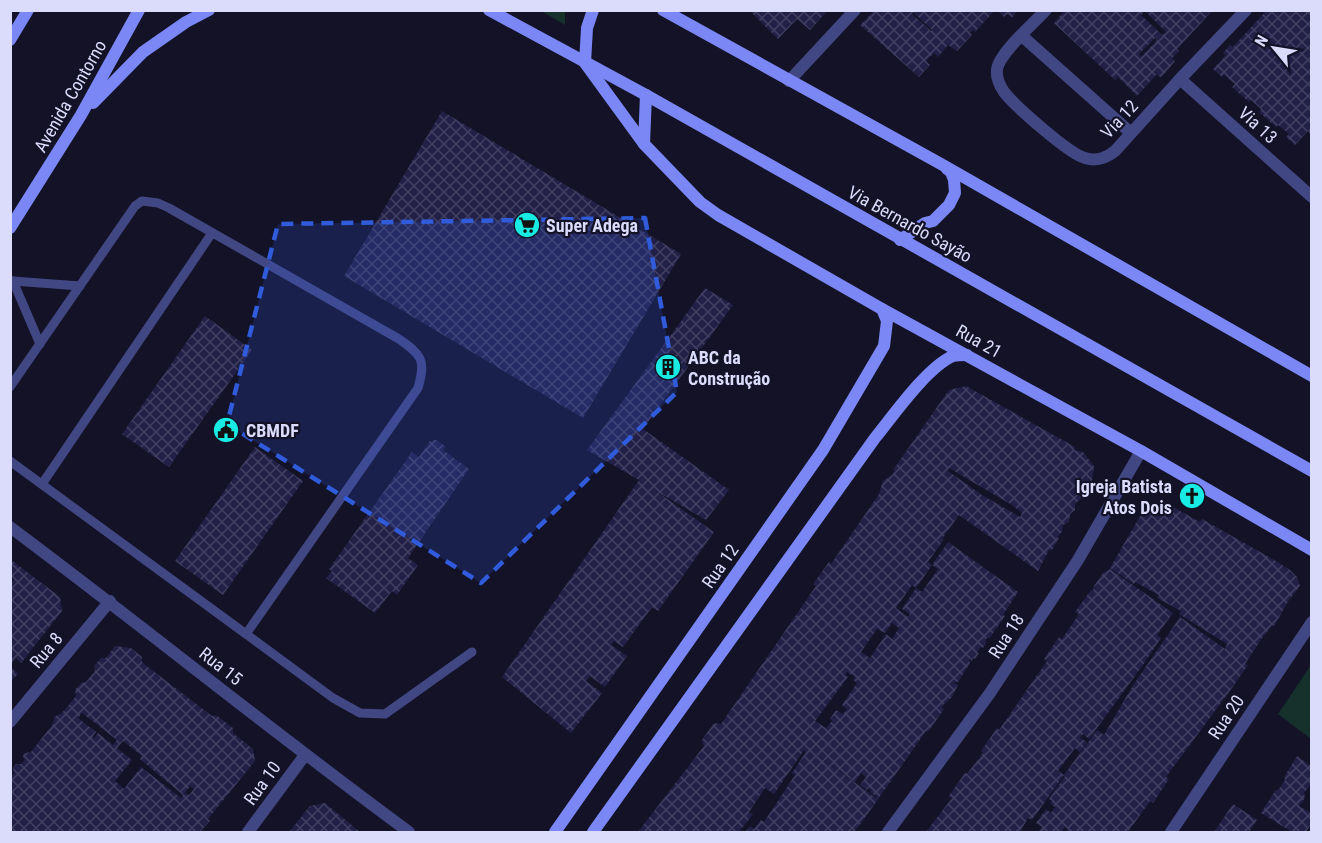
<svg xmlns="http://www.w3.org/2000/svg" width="1322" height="843" viewBox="0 0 1322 843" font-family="'Roboto Condensed',sans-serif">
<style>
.grass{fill:#16302c}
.building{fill:url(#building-cross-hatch);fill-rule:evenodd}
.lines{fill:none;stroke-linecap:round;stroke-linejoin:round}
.lane{stroke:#414782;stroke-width:9}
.street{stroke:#414782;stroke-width:12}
.secondary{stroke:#7a87f4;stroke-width:12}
.marked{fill:#305cdc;fill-opacity:0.2;stroke:#305cdc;stroke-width:4.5;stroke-dasharray:12 8;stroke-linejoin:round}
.labels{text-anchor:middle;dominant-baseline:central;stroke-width:4.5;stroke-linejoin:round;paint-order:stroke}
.street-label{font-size:18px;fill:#dbdcfc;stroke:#131227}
.poi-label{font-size:18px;font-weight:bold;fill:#dbdcfc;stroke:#131227;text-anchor:start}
</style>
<defs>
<pattern id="building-cross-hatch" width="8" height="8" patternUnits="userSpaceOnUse" patternTransform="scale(1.5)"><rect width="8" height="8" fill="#222046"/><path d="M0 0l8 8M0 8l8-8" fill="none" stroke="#424062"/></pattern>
</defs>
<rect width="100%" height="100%" fill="#131227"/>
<!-- grass -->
<g class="grass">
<path d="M541,11h24v14z"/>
<path d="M1311,665v74l-33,-25z"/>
</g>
<!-- building -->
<g class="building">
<path d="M749,10h79l-18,20 -13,-11 -19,20z"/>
<path d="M875,10h120l-20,22 -2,-2 -3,3 2,2 -15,16 -9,-6 -10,12 -4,-4 -8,8 4,4 -11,12 -59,-52zM913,12l19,18 -1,1 -19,-17z"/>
<path d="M997,10h21l-6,8 -5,-4 -3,3z"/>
<path d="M1065,10h110l2,2 1,-2h35l-36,39 2,2 -7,7 3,3 -14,17 -4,-4 -20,22 -19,-19 -3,3 -61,-57zM1145,11l21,21 -4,3 -21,-20zM1155,38l2,2 -16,17 -2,-3z"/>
<path d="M1267,10h44v123l-1,1 -2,-3 -13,14 -9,-8 3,-3 -11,-9 -2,2 -17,-15 2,-3 -10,-9 -2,2 -17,-15 3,-3 -11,-9 -2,2 -9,-8 13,-14 -3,-2 7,-8 3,2z"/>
<path d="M442,111l239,143 -98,164 -239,-142z"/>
<path d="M705,288l28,17 -90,124 86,61 -23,30 -50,-29 58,41 -56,79 -6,-4 -29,40 -9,-6 -3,4 16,11 -22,31 -15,-11 -4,5 16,12 -31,40 -69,-56 137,-197 -52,-30z"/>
<path d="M205,316l47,34 -83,117 -47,-33z"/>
<path d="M966,386l109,61 -1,3 9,2 11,14 -2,14 -8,9 -1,8 -8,7v6l-5,4 -1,8 -6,3 -1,7 -5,5 2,1 -7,12h-3l-11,21 -79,-56 -17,24h2l-16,23 4,3 16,-23 70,50 -15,23 2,1 -16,23 -1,-2 -3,4 2,1 -4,6 -2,-1 -4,5 2,1 -4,6 -2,-1 -1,3 -3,-3 1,5 -12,19h-5l5,3 -6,12 -9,8 -1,3 2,1 -16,23 -2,-1 -64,91 -8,10h-109l5,-6 4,3 7,-9 3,2 31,-47 -3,-2 14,-21 -2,-2 -30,44 -9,-6 -16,24 4,2 -14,18h-101l66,-86 -2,-6 12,-17 7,1 95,-138 -3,-2 16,-22 2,2 48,-70 4,-13 9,-6 3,-4 -2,-1 56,-80zM949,468l63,37 10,8 -2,4 -38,-22 -34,-24zM932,565l6,4 -16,23 -6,-4 -14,21 8,5 -2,3 -12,-9 16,-23 4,3zM892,623l7,5 -7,11 -6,-5 -16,24 -9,-6 16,-23 8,4zM865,662l-12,18 4,3 -15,22 5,4 -4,5 -7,-4 -6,9 2,2 -6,7 -11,-7 33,-44 -3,-2 2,-3 8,5zM806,747l49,35 6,-9 5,4 -6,8 7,5 1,-2 3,2 -1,2 7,5 -1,1z"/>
<path d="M433,440h4l9,7 -3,3 26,19 -61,89 10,7 -21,30 -5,-4 -17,22 -49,-35 6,-7 -3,-2 83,-117 7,5 11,-16 2,1z"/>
<path d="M255,447l48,34 -80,114 -48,-34z"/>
<path d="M1162,501l38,21 2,-3 74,42 14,9 7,7 3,9 -11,14 -15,26 -2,-1 -7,10h-1l-19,29 3,1 -16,23 -66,89 3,2 -16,24 -3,-2 -22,31h-62l2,-3 -3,-2 -3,4 2,1h-26l4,-5 -6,-4 10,-14 5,4 4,-6 -5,-4 2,-2 -3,-2 16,-23 -1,-1 33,-45 7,5 28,-48 48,-70 45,32 2,-5 -48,-30 2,-3 -24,-13 2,-3 -24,-13 -1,2 -24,-16 37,-64z"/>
<path d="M10,559l50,38 2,14 -41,52 -5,-5 -6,7v-82l4,-4 -4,-3z"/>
<path d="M1110,569l63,44 -16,22 4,3 -16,24 -56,77 -6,-5 -3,4 7,4 -7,10 -5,-4 -17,23 6,4 -32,45 -4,-2 -8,14h-94l26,-34 -4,-1 17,-24 2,1 16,-21 -2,-2 16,-23 2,2 48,-69 -3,-2 15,-22 3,2 17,-25 -4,-2 16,-22 2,1 1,-5 9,-13z"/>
<path d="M115,646l16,2 11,9v5l6,5 64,49 4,-1 17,13v5l20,16 2,12 -47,58 2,2 -10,11h-190v-54l4,-5 -1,-5 3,-4h5l4,-4 -2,-3 1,-4 7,-1 22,-28 1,-7 8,-4 14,-17 -1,-6 6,-7 5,-1 9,-11 -1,-5 7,-8h5zM82,713l35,27 -4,5 -15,-12 -4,5 -1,-2 3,-4 -18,-14zM123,741l19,15 -2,3 43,36 -2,3 -40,-31 -17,22 -9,-8 17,-21 -15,-12zM190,786l4,3 -5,6 -4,-2z"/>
<path d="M10,666l8,8 -8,8z"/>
<path d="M1297,756l14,10v18l-7,9 1,5 -6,8 12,7v11l-5,8h-14l-31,-19 14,-22 4,-2 6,-9 -1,-3z"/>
<path d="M325,803l35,29h-71l21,-26z"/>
<path d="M1233,804l24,16 -8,12h-35z"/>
</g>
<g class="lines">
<!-- lane -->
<g class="lane">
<path d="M10,280l3,1 27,63"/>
<path d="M13,281l67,5"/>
<path d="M10,387l125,-181 7,-5 16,2 11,5 230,131c23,16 27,21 19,49l-172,246 -236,-173"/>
<path d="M42,484l170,-251"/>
<path d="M246,634l87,64 27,15 25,1 87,-62"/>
</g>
<!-- street -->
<g class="street">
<path d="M1046,10c-12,13 -48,44 -49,60 -1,8 3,16 7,22 11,14 65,62 81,66 12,4 21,0 30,-7l65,-72 66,-69"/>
<path d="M1022,36l109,97"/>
<path d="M1180,79l132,118"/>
<path d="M789,81l66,-71"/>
<path d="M10,527c134,100 264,206 399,305"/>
<path d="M10,722l100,-121"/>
<path d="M248,832l57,-77"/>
<path d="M888,832l102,-139 88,-133 63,-109"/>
<path d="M1171,832l141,-210"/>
</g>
<!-- secondary -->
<g class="secondary">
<path d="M489,10l157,85 666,376"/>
<path d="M593,10l-6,18 -2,35 59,81 56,58 18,13 164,94 259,142 171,99"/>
<path d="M663,10l278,154 371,212"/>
<path d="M10,40l18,-30"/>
<path d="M93,103l50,-51 43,-30 23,-12"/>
<path d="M644,144l2,-49"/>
<path d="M10,228l71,-113 58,-105"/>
<path d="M900,240l25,-17 8,-2 16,-16 6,-12 -1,-13 -3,-8 -4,-3"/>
<path d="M555,832l268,-382 61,-104 3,-25 -5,-12"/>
<path d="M593,832l282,-394c18,-22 52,-71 78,-82 4,-1 10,-1 14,-1"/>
</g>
</g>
<!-- marked area -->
<path class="marked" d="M645,218l32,174 -196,191 -254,-159 51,-200z"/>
<!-- icons -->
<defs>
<g id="supermarket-disc" transform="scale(1.35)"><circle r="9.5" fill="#18ebe4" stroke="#131227"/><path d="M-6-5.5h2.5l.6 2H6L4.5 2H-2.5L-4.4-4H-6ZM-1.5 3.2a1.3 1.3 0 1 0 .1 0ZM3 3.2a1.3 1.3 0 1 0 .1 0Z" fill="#111"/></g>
<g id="building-disc" transform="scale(1.35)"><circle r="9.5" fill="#18ebe4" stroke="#131227"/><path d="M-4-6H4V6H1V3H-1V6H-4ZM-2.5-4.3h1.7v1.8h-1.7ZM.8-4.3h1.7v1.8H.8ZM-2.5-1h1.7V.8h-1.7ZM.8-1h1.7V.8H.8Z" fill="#111"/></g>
<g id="civic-disc" transform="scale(1.35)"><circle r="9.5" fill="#18ebe4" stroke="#131227"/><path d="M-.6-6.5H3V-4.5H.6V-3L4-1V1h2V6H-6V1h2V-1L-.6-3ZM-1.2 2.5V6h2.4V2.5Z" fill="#111"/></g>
<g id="church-disc" transform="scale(1.35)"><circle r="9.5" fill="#18ebe4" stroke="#131227"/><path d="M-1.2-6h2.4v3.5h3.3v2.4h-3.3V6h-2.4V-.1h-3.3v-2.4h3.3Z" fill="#111"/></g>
</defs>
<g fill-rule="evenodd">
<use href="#supermarket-disc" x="527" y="225"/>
<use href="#building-disc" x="668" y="367"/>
<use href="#civic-disc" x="226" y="430"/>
<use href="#church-disc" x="1192" y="496"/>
</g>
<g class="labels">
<!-- street labels -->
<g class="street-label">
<text transform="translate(70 96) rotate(-60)">Avenida Contorno</text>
<text transform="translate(1119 119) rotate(-47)">Via 12</text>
<text transform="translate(1258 125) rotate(42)">Via 13</text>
<text transform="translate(910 224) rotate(29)">Via Bernardo Sayão</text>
<text transform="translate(979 341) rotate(29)">Rua 21</text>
<text transform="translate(720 566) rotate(-55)">Rua 12</text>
<text transform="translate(1006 636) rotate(-57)">Rua 18</text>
<text transform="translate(46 650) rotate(-50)">Rua 8</text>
<text transform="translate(221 666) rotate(38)">Rua 15</text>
<text transform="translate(1226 717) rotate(-56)">Rua 20</text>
<text transform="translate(262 783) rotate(-54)">Rua 10</text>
</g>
<!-- poi labels -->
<g class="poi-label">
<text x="546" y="225">Super Adega</text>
<text x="688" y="357">ABC da<tspan x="688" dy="21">Construção</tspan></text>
<text x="246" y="430">CBMDF</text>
<text x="1172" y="486" text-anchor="end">Igreja Batista<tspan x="1172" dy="21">Atos Dois</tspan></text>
</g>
</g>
<!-- border -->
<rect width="1322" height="843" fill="none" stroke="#dbdcfc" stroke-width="24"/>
<!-- north arrow -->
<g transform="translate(1274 48) rotate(300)" stroke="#131227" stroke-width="4.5" paint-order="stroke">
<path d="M0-4.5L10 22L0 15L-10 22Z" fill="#dbdcfc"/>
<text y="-9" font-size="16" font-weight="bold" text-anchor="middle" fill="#dbdcfc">N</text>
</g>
</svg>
